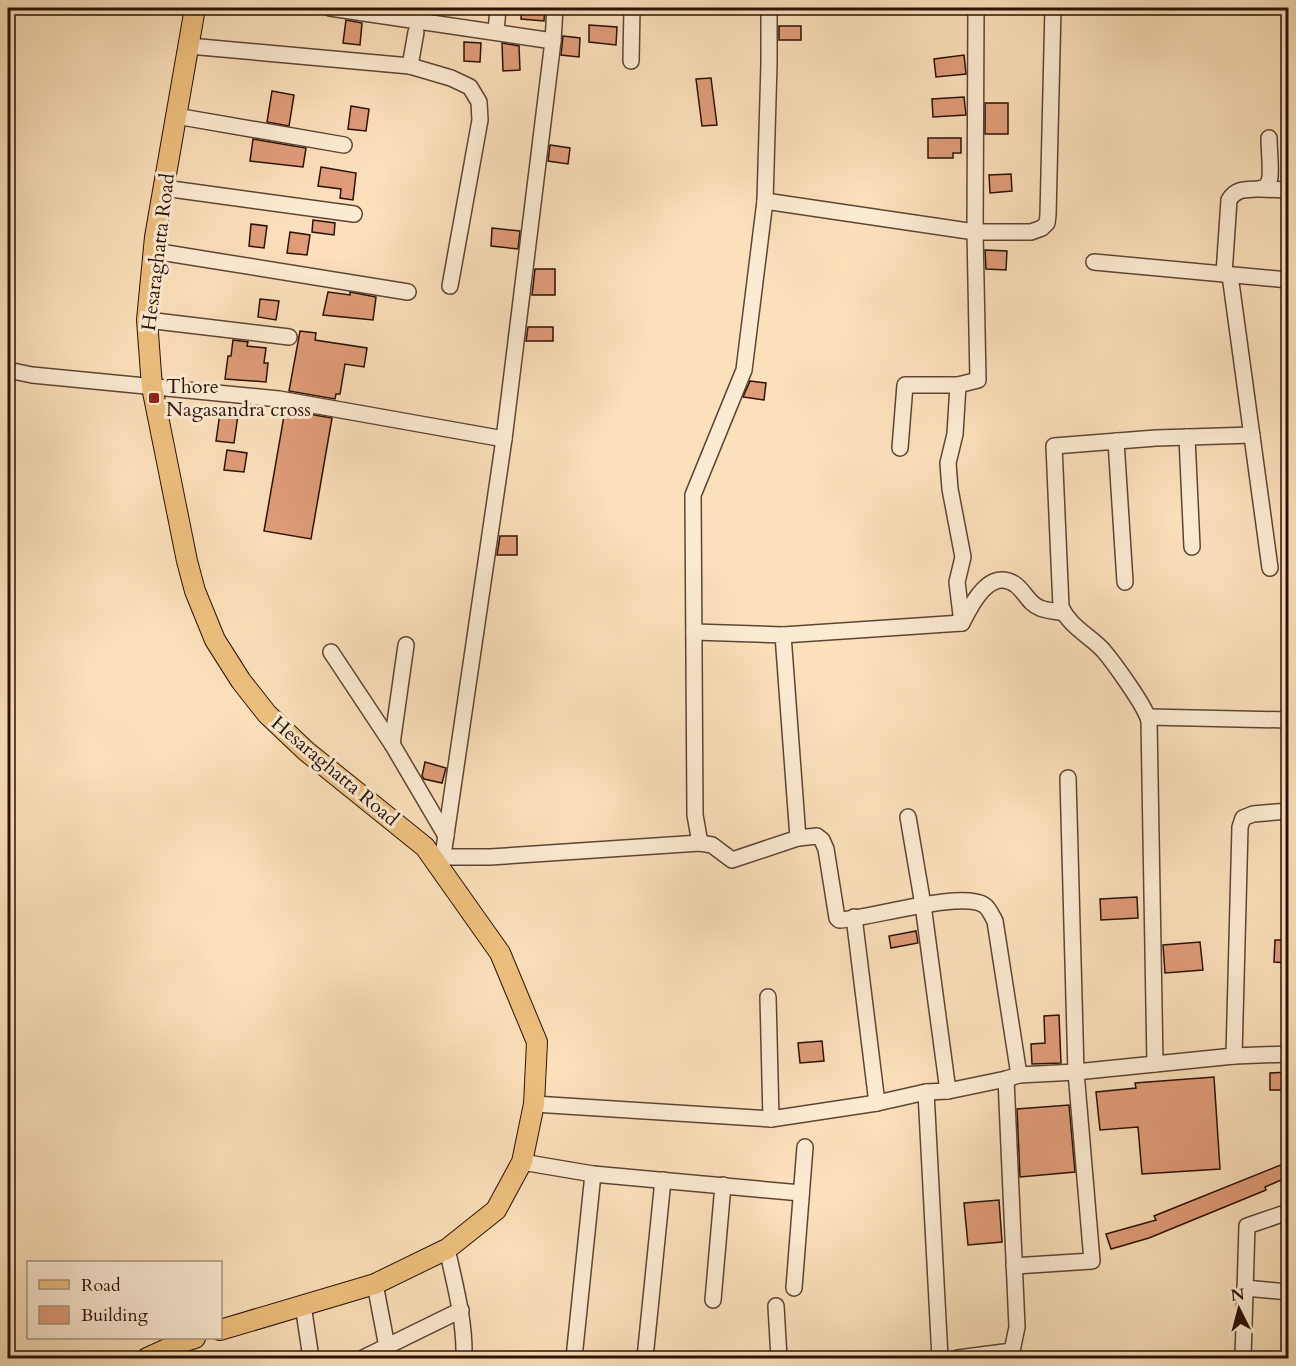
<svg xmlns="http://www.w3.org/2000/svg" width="1296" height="1366" viewBox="0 0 1296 1366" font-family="Cardo,serif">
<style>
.building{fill:#e09c79;stroke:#2a1106;stroke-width:1.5}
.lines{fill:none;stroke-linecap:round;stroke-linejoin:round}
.minor-casing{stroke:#5e4533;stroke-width:18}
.major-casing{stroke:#2a1106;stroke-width:22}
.minor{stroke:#fcebd3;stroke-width:15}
.major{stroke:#eec07e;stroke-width:20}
.poi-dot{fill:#8f2418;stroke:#fcebd3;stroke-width:2}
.labels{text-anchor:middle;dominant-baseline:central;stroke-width:6;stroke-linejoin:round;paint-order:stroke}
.street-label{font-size:20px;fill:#2a1106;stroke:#fcebd3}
.poi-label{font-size:20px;fill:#2a1106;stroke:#fcebd3;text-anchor:start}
</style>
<rect width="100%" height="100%" fill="#fbe0bb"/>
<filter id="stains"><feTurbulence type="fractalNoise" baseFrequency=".00333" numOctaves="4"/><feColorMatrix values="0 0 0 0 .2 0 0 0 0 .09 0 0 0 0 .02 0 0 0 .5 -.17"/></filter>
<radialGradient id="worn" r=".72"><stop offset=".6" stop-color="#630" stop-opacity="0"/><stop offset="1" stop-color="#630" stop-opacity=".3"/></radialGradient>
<!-- building -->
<g class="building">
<path d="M522,8h23l-1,13 -23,-2z"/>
<path d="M346,20l16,3 -2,22 -17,-2z"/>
<path d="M589,25l28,2 -1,18 -27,-3z"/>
<rect x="779" y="26" width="22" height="14"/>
<path d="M563,36l17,2 -1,19 -18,-2z"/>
<path d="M464,42l17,1 -1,19 -16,-1z"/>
<path d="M502,43l17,3 1,24 -17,1z"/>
<path d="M964,55l2,19 -30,3 -2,-18z"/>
<path d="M711,78l6,47 -15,1 -6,-47z"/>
<path d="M272,91l22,4 -5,31 -22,-4z"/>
<path d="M964,97l2,18 -33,2 -1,-18z"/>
<rect x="985" y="103" width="23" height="31"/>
<path d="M351,106l18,3 -3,22 -18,-2z"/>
<path d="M928,138h33v15h-8v5h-25z"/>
<path d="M253,139l53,9 -3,19 -53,-6z"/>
<path d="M550,145l20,3 -2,16 -20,-3z"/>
<path d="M321,167l35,6 -3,27 -13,-2 1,-9 -23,-3z"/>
<path d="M1011,174l1,17 -22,2 -1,-18z"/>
<path d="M313,220l22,3 -1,12 -22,-3z"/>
<path d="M251,224l16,2 -3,22 -15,-2z"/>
<path d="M492,228l28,3 -2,18 -27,-3z"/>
<path d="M290,232l20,3 -3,20 -20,-2z"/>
<path d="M985,250l22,1 -1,19 -20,-1z"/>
<path d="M535,269h20v26h-23z"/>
<path d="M328,292l22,3v-3l26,5 -3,23 -50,-5z"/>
<path d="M260,299l19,2 -3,19 -18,-3z"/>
<path d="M528,327h25v14h-27z"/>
<path d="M300,331l16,2 -1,7 52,8 -3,19 -19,-3 -5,30h-4l-1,5 -46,-8z"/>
<path d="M233,340l15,2 -1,4 19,2 -2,15h4l-2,19 -41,-3 3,-23h3z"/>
<path d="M750,381l16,2 -2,17 -21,-3z"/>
<path d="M221,406l18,2 -5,35 -18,-2z"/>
<path d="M285,410l47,8 -21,121 -47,-8z"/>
<path d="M227,450l20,3 -3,19 -20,-2z"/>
<path d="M500,536h17v19h-20z"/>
<path d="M425,762l21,6 -4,15 -18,-4 -2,-3z"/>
<path d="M1137,897l1,21 -37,2 -1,-21z"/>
<path d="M916,931l2,12 -27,5 -2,-12z"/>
<path d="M1275,940h13v23l-14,-1z"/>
<path d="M1200,942l3,28 -38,3 -2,-28z"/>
<path d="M1059,1015l2,48 -29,1 -1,-20 14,-1 -1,-27z"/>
<path d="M822,1041l2,20 -24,2 -2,-20z"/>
<path d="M1288,1072v18h-18v-17z"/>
<path d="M1214,1077l6,92 -78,5 -4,-47 -38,3 -4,-38 40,-4 -1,-5z"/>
<path d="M1069,1105l6,67 -55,5 -3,-68z"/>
<path d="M1288,1162v15l-23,10 1,3 -117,48 -38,11 -5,-15 50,-14 -2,-4z"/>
<path d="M999,1200l3,42 -34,3 -4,-42z"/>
</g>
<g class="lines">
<!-- minor casing -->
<g class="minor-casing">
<g id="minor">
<path d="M330,8l223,33"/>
<path d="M496,32l2,-24"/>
<path d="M189,46l221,20 41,12 19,9 9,15 1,18 -30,166"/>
<path d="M631,61l1,-53"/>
<path d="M410,66l6,-34"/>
<path d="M176,116l168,29"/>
<path d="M164,188l190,26"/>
<path d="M1260,189l28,1"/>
<path d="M765,201l210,31h56l11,-4 5,-5 1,-8 5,-207"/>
<path d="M154,251l254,41"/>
<path d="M1094,262l194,18"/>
<path d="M1224,274l5,-74c12,-21 38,0 41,-23 1,-13 -1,-27 -1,-39"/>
<path d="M1230,275l40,293"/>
<path d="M147,320l142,17"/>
<path d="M8,370l24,5 247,24 225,40"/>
<path d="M958,385l-3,49 -7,29 2,26 13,68 -6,25 5,41"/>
<path d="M1187,437l5,110"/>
<path d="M1116,441l9,141"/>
<path d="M900,448l5,-63h53l20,-5 -3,-148 1,-224"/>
<path d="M694,632l89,3 15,203"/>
<path d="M783,635l179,-12c9,-18 28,-57 54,-38 9,7 13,19 24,23 7,3 16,3 24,5"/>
<path d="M331,652l61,92 54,92"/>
<path d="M1148,717l140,3"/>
<path d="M392,744l14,-99"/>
<path d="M908,817l15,88 25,186"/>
<path d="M700,843l-5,-28 -2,-320 51,-125 21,-169 4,-137v-56"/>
<path d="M443,857h47l210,-14 12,2 20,15 66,-22 19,-2 5,4 4,9 11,69 2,2c29,-1 123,-30 145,-15 5,3 8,11 11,16l24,154"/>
<path d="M441,869l63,-430 49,-398 2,-33"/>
<path d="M854,917l23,186"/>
<path d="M768,997l3,122"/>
<path d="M1234,1056l6,-229 3,-9 10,-4 35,-3"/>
<path d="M1155,1064l-6,-343c-3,-14 -35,-58 -46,-71 -14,-15 -33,-23 -42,-43l-7,-161 102,-8 96,-3"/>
<path d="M926,1092l14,266"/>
<path d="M534,1104l237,15 106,-16 49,-11 22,-1 58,-12 13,-4 57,-3 158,-16 54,-2"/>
<path d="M522,1162l71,12 208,19"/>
<path d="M447,1249c8,36 18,72 17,109"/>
<path d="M1014,1266l78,-5 -16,-189 -8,-294"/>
<path d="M375,1284l12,63v9"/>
<path d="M794,1288l11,-141"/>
<path d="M1245,1288l43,4"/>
<path d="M713,1300l10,-115"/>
<path d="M303,1305l8,53"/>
<path d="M776,1306l3,52"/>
<path d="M363,1358l98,-48"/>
<path d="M574,1358l19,-184"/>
<path d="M645,1358l18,-178"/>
<path d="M958,1358l54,-7 5,-24 -11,-248"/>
<path d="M1243,1358l4,-132 41,-14"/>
</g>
</g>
<!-- major casing -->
<g class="major-casing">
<g id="major">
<path d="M195,8l-40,229 -8,83 5,67 35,174 8,30 20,49 26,41 26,33 39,37 119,96 75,106 37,89 -3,62 -12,58 -26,48 -49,39 -72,35 -155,46"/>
<path d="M147,1358l35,-16 13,-4"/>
</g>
</g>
<!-- minor -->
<use href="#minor" class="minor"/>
<!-- major -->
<use href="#major" class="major"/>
</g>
<!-- markers -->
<rect class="poi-dot" x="148" y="392" width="12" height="12" rx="3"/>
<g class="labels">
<!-- street labels -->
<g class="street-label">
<text transform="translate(158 252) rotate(-83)">Hesaraghatta Road</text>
<text transform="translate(335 771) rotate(40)">Hesaraghatta Road</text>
</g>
<!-- poi labels -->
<g class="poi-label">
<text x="166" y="386">Thore<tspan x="166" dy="23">Nagasandra cross</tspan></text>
</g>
</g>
<!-- margin -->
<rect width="1296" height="1366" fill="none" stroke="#fbe0bb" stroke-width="30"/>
<rect x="9" y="9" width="1278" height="1348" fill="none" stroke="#2a1106" stroke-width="3"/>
<rect x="15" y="15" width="1266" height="1336" fill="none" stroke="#2a1106" stroke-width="1.5"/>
<!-- legend -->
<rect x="27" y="1261" width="195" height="78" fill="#fcebd3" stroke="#a89481" stroke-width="1.5"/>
<rect x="39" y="1280" width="30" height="9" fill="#eec07e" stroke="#a89481" stroke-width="1.5"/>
<text x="81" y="1291" font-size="18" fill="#2a1106">Road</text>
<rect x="39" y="1306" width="30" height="18" fill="#e09c79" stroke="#a89481" stroke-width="1.5"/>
<text x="81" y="1321" font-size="18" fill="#2a1106">Building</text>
<!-- north arrow -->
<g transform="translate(1239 1309) rotate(354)" stroke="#fcebd3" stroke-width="4.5" paint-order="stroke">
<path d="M0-4.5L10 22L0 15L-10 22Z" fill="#2a1106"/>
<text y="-9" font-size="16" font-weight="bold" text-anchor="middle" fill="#2a1106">N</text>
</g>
<rect width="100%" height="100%" filter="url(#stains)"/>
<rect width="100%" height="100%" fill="url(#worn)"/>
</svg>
